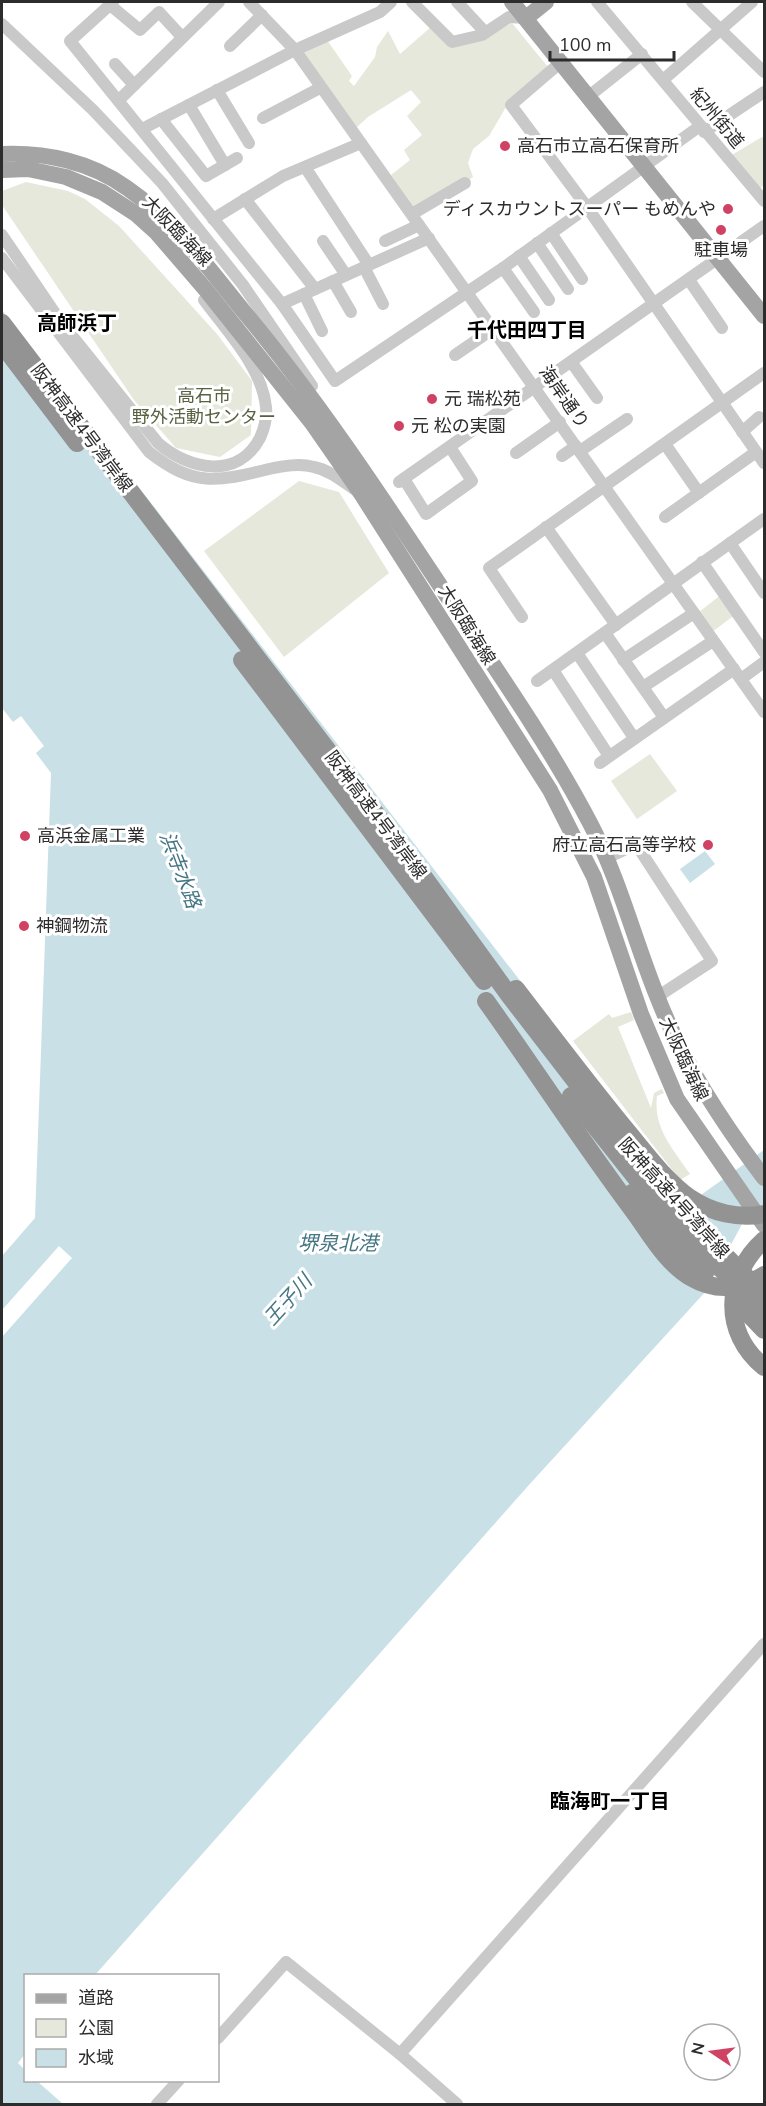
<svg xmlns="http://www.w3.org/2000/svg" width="766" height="2106" viewBox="0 0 766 2106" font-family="'Nunito Sans','Noto Sans JP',sans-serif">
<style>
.green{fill:#e5e8db}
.water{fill:#c9e0e6}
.pier{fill:#fff}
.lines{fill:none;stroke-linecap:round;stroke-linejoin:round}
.minor{stroke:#c9c9c9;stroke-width:12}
.major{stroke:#a4a4a4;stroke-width:16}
.highway{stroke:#939393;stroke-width:18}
.highway-bridge{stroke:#939393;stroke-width:18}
.poi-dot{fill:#d04264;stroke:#fff;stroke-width:2}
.labels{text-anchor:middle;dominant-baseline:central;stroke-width:6;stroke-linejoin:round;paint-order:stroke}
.street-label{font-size:18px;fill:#2c2c2c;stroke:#fff}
.poi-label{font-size:18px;fill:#2c2c2c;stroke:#fff;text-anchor:start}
.park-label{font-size:18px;fill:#56623f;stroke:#fff}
.neighbourhood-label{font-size:20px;font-weight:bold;fill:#000;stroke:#fff}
.water-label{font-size:20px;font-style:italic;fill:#447684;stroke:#fff}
</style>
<rect width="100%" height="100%" fill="#fff"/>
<!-- green -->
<g class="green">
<path d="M512,23l36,44 -42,40 -17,29 -16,13 -5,14 5,14 -58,34 -24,-36 19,-15 -6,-10 18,-15 -15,-19 14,-14 -10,-12 -43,27 -12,11 -53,-76 24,-12 25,36 -3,5 5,5 21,-29 2,-10 11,-16 12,23 32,-28 18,22 40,-13z"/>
<path d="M762,137h2v48l-5,4 -29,-33z"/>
<path d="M26,182l42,9 17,8 34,27 98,108 35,47 -1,54 -31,22 -44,-9 -42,-48 -132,-195v-14z"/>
<path d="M299,481l40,11 50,81 -105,84 -80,-106z"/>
<path d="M722,594l14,20 -24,18 -13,-20z"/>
<path d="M650,754l27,37 -40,28 -26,-38z"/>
<path d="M631,1012l3,8 -16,7 33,81 3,-15 8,-4 2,4 -7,3c-4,32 16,53 33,78l-10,6 -107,-139 36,-27 3,4z"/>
</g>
<!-- water -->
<g class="water">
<path d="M2,310l689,892 73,-52v58l-22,16 -35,66 -179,196 -433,489 -69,1 -1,78 -7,9 7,7 1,10 11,1 26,23h-61v-848l33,-38 16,-445 -15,-20 8,-7 -23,-30 -8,6 -11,-14z"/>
<path d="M705,851l10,13 -25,19 -10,-14z"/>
</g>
<!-- pier -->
<path class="pier" d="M59,1246l13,12 -70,79v-27z"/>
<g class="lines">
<!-- minor -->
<g class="minor">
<path d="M113,2l-43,39 212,263 53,77 168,-113 197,-142"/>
<path d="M249,2l46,48 469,662"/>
<path d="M412,2l40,40 30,-7 27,-18 17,1"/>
<path d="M457,2l28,30"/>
<path d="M597,2l167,199"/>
<path d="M692,2l72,70"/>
<path d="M110,5l30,25 19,-18 23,25"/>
<path d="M2,24l91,86 69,73 81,102 69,101"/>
<path d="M230,46l32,-31"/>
<path d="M560,63l-49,42 76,102 177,256"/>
<path d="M115,64l19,21"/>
<path d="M663,80l89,-78"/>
<path d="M217,90l32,53"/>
<path d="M589,96l53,-42"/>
<path d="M119,100l100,-98"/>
<path d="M189,105l36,60"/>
<path d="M263,118l55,-29"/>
<path d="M161,119l45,57 31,-18"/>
<path d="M142,129l153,-79 85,-38 11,-10"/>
<path d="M704,132l60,-40"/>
<path d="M305,167l64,98"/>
<path d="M245,199l70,90"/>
<path d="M412,214l53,-31"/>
<path d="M213,219l70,-43 78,-33"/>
<path d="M551,233l31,46"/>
<path d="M2,235l59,87 97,121c31,27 80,37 102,-5 4,-9 7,-21 6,-31 -4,-40 -40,-77 -62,-107"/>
<path d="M323,241l23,34"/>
<path d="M385,241l34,-16"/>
<path d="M537,243l31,46"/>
<path d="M519,256l30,44"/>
<path d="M2,258l147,194c45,35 67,30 120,17 14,-3 30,-6 45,-2 15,3 27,13 40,22"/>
<path d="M364,267l19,37"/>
<path d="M503,268l31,44"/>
<path d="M689,280l33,48"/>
<path d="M333,281l18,31"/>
<path d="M304,294l18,37"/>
<path d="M282,304l147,-66"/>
<path d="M455,355l38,-26"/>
<path d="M572,363l25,35"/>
<path d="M742,432l17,-15"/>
<path d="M665,444l34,49"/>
<path d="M580,451l47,-32"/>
<path d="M516,453l44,-31"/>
<path d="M562,456l14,-10"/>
<path d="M404,479l22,35 46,-33 -22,-34"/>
<path d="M399,482l365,-256"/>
<path d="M665,517l91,-65"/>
<path d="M546,527l70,98"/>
<path d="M730,543l34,50"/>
<path d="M702,562l62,90"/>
<path d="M522,617l-33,-49 275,-195"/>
<path d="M605,633l58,83"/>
<path d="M577,653l57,85"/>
<path d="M623,660l71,-47"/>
<path d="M553,670l56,86"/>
<path d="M741,679l23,-17"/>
<path d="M537,681l227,-162"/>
<path d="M643,687l70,-46"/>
<path d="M600,763l134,-94"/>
<path d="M607,858l29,-14 76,117 -55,36"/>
<path d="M218,2038l68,-76 114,92 57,50"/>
<path d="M400,2054l364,-410"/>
<path d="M157,2104l22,-24"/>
</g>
<!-- major -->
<g class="major">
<path d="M512,2l252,314"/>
<path d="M526,18l20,-16"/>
<path d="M2,154c44,-2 89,8 125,34 48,33 82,81 118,125 75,90 139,188 204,286 49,73 100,146 141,224 29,55 44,116 67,173 26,67 65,126 107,182"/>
<path d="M2,170l26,-1 38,8 36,15 34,22 20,18 50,58 106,133 50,72 188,295 44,87 47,137 36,85 87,126"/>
</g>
<!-- highway -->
<g class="highway">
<path d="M2,323l416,546 91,126 91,118 89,106 75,76"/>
<path d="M2,344l75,99"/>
<path d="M242,660l242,321"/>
<path d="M571,1096l80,101 113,116"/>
<path d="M632,1193l45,50 29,28"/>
<path d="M743,1308l21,22"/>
</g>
<!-- highway-bridge -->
<g class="highway-bridge">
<path d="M516,989c37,48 73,96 111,142 19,23 38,49 63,67 22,15 49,21 74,16"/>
<path d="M486,1001c50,70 97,143 149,212 16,22 32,51 57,65 24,14 50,11 72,-3"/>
<path d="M764,1240c-40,36 -42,93 0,127"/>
</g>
</g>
<!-- markers -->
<g class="poi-dot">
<circle cx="505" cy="146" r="6"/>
<circle cx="728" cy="209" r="6"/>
<circle cx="721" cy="230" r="6"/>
<circle cx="432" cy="399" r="6"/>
<circle cx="399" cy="426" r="6"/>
<circle cx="25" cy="836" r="6"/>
<circle cx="708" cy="845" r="6"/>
<circle cx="24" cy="926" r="6"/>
</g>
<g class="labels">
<!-- street labels -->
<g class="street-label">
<text transform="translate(717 118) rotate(50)">紀州街道</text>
<text transform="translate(177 231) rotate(46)">大阪臨海線</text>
<text transform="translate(564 397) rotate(55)">海岸通り</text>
<text transform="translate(82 428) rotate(53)">阪神高速4号湾岸線</text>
<text transform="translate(467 625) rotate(58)">大阪臨海線</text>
<text transform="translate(376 815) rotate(53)">阪神高速4号湾岸線</text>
<text transform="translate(684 1059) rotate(65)">大阪臨海線</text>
<text transform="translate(674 1198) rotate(48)">阪神高速4号湾岸線</text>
</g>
<!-- poi labels -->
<g class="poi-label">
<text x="517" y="146">高石市立高石保育所</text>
<text x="716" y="209" text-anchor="end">ディスカウントスーパー もめんや</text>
<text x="721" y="250" text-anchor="middle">駐車場</text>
<text x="444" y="399">元 瑞松苑</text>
<text x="411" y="426">元 松の実園</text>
<text x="37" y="836">高浜金属工業</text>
<text x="696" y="845" text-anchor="end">府立高石高等学校</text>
<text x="36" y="926">神鋼物流</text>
</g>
<!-- park labels -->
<g class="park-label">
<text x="204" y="396">高石市<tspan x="204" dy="21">野外活動センター</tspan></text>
</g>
<!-- neighbourhood labels -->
<g class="neighbourhood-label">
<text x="77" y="323">高師浜丁</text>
<text x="527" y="330">千代田四丁目</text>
<text x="610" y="1801">臨海町一丁目</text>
</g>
<!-- water labels -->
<g class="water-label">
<text transform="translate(180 870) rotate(69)">浜寺水路</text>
<text x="338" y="1243">堺泉北港</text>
<text transform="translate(288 1300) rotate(-48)">王子川</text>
</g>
</g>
<!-- border -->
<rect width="766" height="2106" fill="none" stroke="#2c2c2c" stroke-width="6"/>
<!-- legend -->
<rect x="24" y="1974" width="195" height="108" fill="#ffffff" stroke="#ababab" stroke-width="1.5"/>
<rect x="36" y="1994" width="30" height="9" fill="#a4a4a4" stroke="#ababab" stroke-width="1.5"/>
<text x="78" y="2004" font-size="18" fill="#2c2c2c">道路</text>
<rect x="36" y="2019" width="30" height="18" fill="#e5e8db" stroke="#ababab" stroke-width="1.5"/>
<text x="78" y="2034" font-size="18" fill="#2c2c2c">公園</text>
<rect x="36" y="2049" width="30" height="18" fill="#c9e0e6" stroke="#ababab" stroke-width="1.5"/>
<text x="78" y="2064" font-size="18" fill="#2c2c2c">水域</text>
<!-- north arrow -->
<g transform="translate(712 2052) rotate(283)"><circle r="28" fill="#ffffff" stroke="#ababab" stroke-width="1.5"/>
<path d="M0-4.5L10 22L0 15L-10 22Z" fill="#d04264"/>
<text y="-9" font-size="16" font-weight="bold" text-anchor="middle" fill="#2c2c2c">N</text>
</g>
<!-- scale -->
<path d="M550 51v9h124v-9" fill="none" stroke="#2c2c2c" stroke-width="3"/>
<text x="559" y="51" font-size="18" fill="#2c2c2c" stroke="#ffffff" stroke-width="4.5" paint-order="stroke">100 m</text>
</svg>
